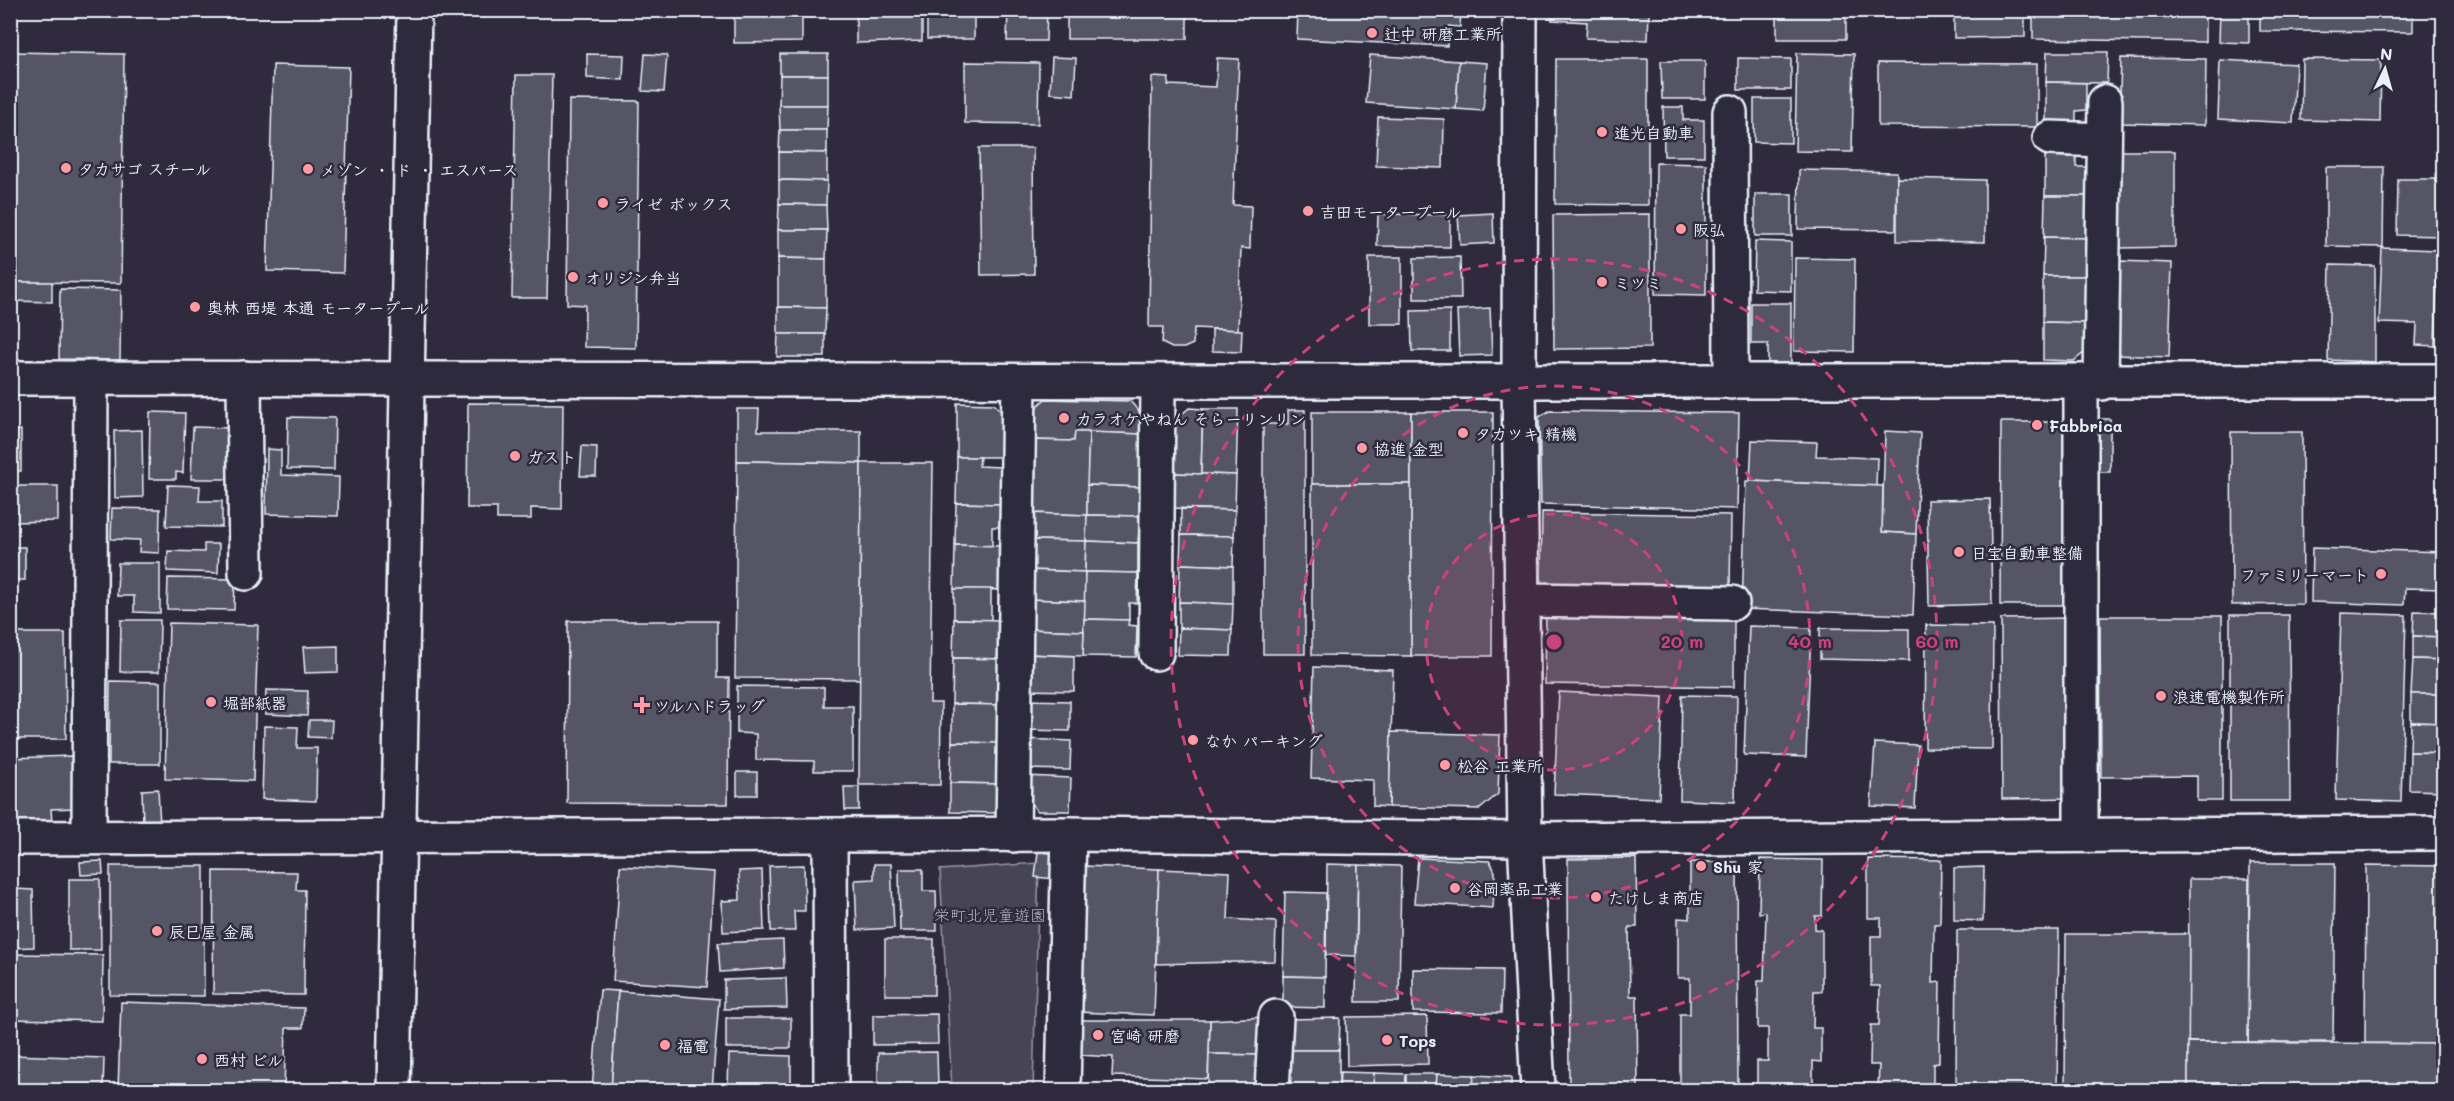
<svg xmlns="http://www.w3.org/2000/svg" width="2454" height="1101" viewBox="0 0 2454 1101" font-family="Mali,'Klee One',sans-serif">
<style>
.green{fill:#464455;stroke:#979aa6;stroke-width:1.5}
.building{fill:#575565;stroke:#e8f1f8;stroke-width:1.5}
.lines{fill:none;stroke-linecap:round;stroke-linejoin:round}
.minor-casing{stroke:#e8f1f8;stroke-width:38}
.minor{stroke:#2f2a3d;stroke-width:33}
.ring{fill:none;stroke:#ca437a;stroke-width:3;stroke-dasharray:10 8}
.poi-dot{fill:#ff9aa2;stroke:#2f2a3d;stroke-width:2}
.labels{text-anchor:middle;dominant-baseline:central;stroke-width:5;stroke-linejoin:round;paint-order:stroke}
.poi-label{font-size:16px;font-weight:bold;fill:#e8f1f8;stroke:#2f2a3d;text-anchor:start}
.park-label{font-size:16px;fill:#afb4bf;stroke:#2f2a3d}
.centre{fill:#ca437a;stroke:#2f2a3d;stroke-width:3}
.ring-label{font-size:18px;text-anchor:middle;font-weight:bold;fill:#ca437a;stroke:#2f2a3d;stroke-width:5;stroke-linejoin:round;paint-order:stroke}
</style>
<rect width="100%" height="100%" fill="#2f2a3d"/>
<filter id="ink" filterUnits="userSpaceOnUse"><feTurbulence type="fractalNoise" baseFrequency=".0167" numOctaves="2"/><feDisplacementMap in="SourceGraphic" scale="12" xChannelSelector="R" yChannelSelector="G"/><feConvolveMatrix kernelMatrix="1 2 1 2 8 2 1 2 1" color-interpolation-filters="sRGB"/></filter>
<g filter="url(#ink)">
<!-- green -->
<path class="green" d="M1039,863l-6,227h-81l-12,-220z"/>
<!-- building -->
<g class="building">
<rect x="927" y="10" width="47" height="29"/>
<path d="M1008,10h39l-1,31h-39z"/>
<rect x="1067" y="10" width="120" height="29"/>
<path d="M1298,10h163l-1,17 -12,-1 -1,20 -150,-7z"/>
<path d="M1552,10h97l-1,30 -62,-2 1,-16 -35,-2z"/>
<rect x="1777" y="10" width="69" height="29"/>
<path d="M1954,10h71v27l-71,1z"/>
<path d="M2033,10h172v32l-172,-3z"/>
<path d="M2220,10h29v33l-30,-1z"/>
<path d="M2260,10h153v22l-153,-1z"/>
<path d="M922,15v26l-66,2v-26z"/>
<path d="M802,16v26l-68,1v-26z"/>
<path d="M10,52l114,2 -3,229 -111,-1z"/>
<path d="M2047,52h61l-1,31 -61,-1z"/>
<path d="M1797,53l57,1 -2,98 -57,-1z"/>
<path d="M587,54l37,1 -1,25 -36,-2z"/>
<path d="M645,54l22,1 -3,37 -22,-1z"/>
<rect x="780" y="54" width="48" height="21"/>
<path d="M1370,55l89,6 -3,48 -90,-6z"/>
<path d="M1052,57l24,1 -2,37 -24,-2z"/>
<path d="M1217,58l22,1 -6,146 18,1 -1,43 -9,-1 -3,82 -44,-2 -1,16 -9,4h-12l-10,-5 1,-16h-14l3,-250 17,1 -1,7 48,2z"/>
<path d="M1738,58l53,1v31h-53z"/>
<path d="M2121,58l85,1 -1,66 -86,-2z"/>
<path d="M1556,59h92v146l-93,-1z"/>
<path d="M2302,59l79,1 -1,62 -79,-2z"/>
<path d="M2220,60l76,4 -3,59 -75,-4z"/>
<path d="M1459,61l28,2 -4,48 -27,-2z"/>
<path d="M1661,61h44v38h-43z"/>
<path d="M965,62l74,1 -1,61 -73,-1z"/>
<path d="M1878,63l159,1v63l-159,-1z"/>
<path d="M273,65l76,2 -6,206 -76,-2z"/>
<path d="M516,75h36l-5,223h-35z"/>
<path d="M780,75h48v30h-49z"/>
<path d="M2046,82l40,1v27l-10,1v13h-30z"/>
<path d="M1754,99h37v44l-37,-1z"/>
<path d="M569,100l70,1 -3,247 -52,-1 1,-42 -18,-1z"/>
<path d="M779,105h49l-1,25h-47z"/>
<path d="M1663,107h20v13h21v36h-40z"/>
<path d="M1378,117l66,2 -1,49 -67,-2z"/>
<path d="M780,130h47v23l-48,-1z"/>
<path d="M979,148h54l1,126 -53,1z"/>
<path d="M2119,151h56v96l-56,1z"/>
<path d="M779,152l48,1v28l-48,-1z"/>
<path d="M2045,156l31,1v10h12v29h-43z"/>
<path d="M1656,163l50,1v131l-51,-1z"/>
<path d="M2326,167h58l-1,80 -57,-1z"/>
<path d="M1799,170l98,2 -1,58 -98,-1z"/>
<path d="M1897,178l88,2v62l-88,-1z"/>
<path d="M2398,179h46v57l-47,-1z"/>
<path d="M779,180l48,1 -1,24 -47,-1z"/>
<rect x="1755" y="194" width="37" height="42"/>
<path d="M2045,196h43l-1,42 -43,-1z"/>
<path d="M779,204l47,1 1,25h-49z"/>
<path d="M1493,213l1,30 -34,2 -2,-30z"/>
<path d="M1378,214l72,1v32l-73,-1z"/>
<path d="M1650,214v134l-96,1 -1,-134z"/>
<path d="M778,230h49l-1,29 -48,-1z"/>
<path d="M2044,237l43,1v38h-44z"/>
<path d="M1755,241l36,1v49l-37,-1z"/>
<path d="M2382,248l56,2 -3,96 -19,-1 1,-21 -38,-1z"/>
<rect x="1369" y="257" width="33" height="67"/>
<path d="M1460,257l1,42h-47v-41z"/>
<path d="M778,258l48,1v49l-48,-1z"/>
<path d="M1795,258l60,1 -1,93 -60,-1z"/>
<path d="M2119,261l53,2 -3,94 -53,-2z"/>
<path d="M2330,265l45,1v96l-47,-2z"/>
<path d="M2043,276h44l-1,47 -43,-1z"/>
<path d="M10,282h42v20l-42,-1z"/>
<path d="M60,289l61,1 -1,70 -61,-1z"/>
<path d="M1751,303h40v62h-23v-21h-17z"/>
<path d="M778,307l48,1 -1,26h-47z"/>
<path d="M1490,308l2,47 -33,1 -2,-46z"/>
<path d="M1450,310v41h-38l-1,-40z"/>
<path d="M2043,322l43,1v28l-12,10 -31,-1z"/>
<path d="M1212,329l30,1 -1,22 -29,-1z"/>
<path d="M778,334h47v23h-48z"/>
<path d="M1045,399l85,2 12,14 -1,19 -66,-2 -1,9 -45,-1 1,-27z"/>
<path d="M468,403l95,1 -1,105 -31,-1v11h-34v-11h-30z"/>
<path d="M957,403l37,1 13,13 -1,40h-49z"/>
<path d="M1189,408l14,1 -2,65 -29,-1 2,-52z"/>
<path d="M737,409h22l-1,22h103v32l-124,-2z"/>
<path d="M1203,409h35l-2,66 -35,-1z"/>
<path d="M1288,410h17v244h-42v-230h25z"/>
<path d="M1549,411l190,2 -2,96 -196,-5 -2,-87z"/>
<path d="M150,412l35,1 -2,60 -7,-1v7h-27z"/>
<rect x="1312" y="412" width="99" height="72"/>
<path d="M1411,412h82l-1,244h-81z"/>
<path d="M288,417l47,1 -1,52 -47,-1z"/>
<rect x="2096" y="419" width="14" height="53"/>
<path d="M2001,422h70v183h-71z"/>
<path d="M193,427l38,1 -2,51h-38z"/>
<path d="M21,430v41h-11v-40z"/>
<path d="M142,430l1,67 -28,1 -1,-67z"/>
<path d="M1885,431l35,2 -4,101 -34,-2z"/>
<path d="M1075,432h14l-2,83 -59,-2 1,-73 45,1z"/>
<path d="M1089,432l52,2 -1,53 -53,-2z"/>
<path d="M2231,432h71l1,172 -71,1z"/>
<path d="M1752,440l65,2 -1,14 61,2 -1,28 -126,-5z"/>
<path d="M582,446l15,1 -1,29h-16z"/>
<path d="M267,449l14,1v25l58,2 -1,39 -72,-2z"/>
<path d="M957,457h23l-1,9 21,1v37l-44,-1z"/>
<path d="M737,461l124,2 -1,216 -125,-1z"/>
<path d="M861,463h72l-3,240h11l-1,82h-81z"/>
<path d="M1172,473l64,2 -1,35 -64,-2z"/>
<path d="M1746,481l137,5 -1,46 34,2 -3,81 -171,-6z"/>
<path d="M1312,484h99v172l-99,-1z"/>
<path d="M168,485l32,1 -1,15h23v26l-56,-1z"/>
<path d="M1087,485l53,2v29l-53,-1z"/>
<path d="M10,486h48v35l-48,1z"/>
<path d="M1990,499l2,105 -63,2 -2,-106z"/>
<path d="M956,503l44,1 -1,23h-7v20l-37,-2z"/>
<path d="M112,508l48,1 -1,44 -20,-1 1,-12 -29,-1z"/>
<path d="M1181,509l54,1 -1,26 -53,-1z"/>
<path d="M1542,512l189,3 -1,75 -189,-3z"/>
<path d="M1028,513l59,2 -1,26 -59,-1z"/>
<path d="M1087,515l53,1 -2,27 -52,-2z"/>
<path d="M1181,535l53,1 -1,30 -53,-2z"/>
<path d="M1027,540l59,1 -1,31 -59,-2z"/>
<path d="M1086,541l52,2v30l-53,-1z"/>
<path d="M204,544h15l-1,29 -51,-2 1,-20 36,1z"/>
<path d="M955,545l50,1 -1,44 -50,-1z"/>
<rect x="10" y="547" width="15" height="33"/>
<path d="M2312,548l132,4v37l-39,-1 -1,17 -93,-3z"/>
<path d="M118,563h42v50l-26,-1v-16h-17z"/>
<path d="M1180,564l53,2v38l-54,-2z"/>
<path d="M1026,570l59,2v29l-60,-2z"/>
<path d="M1085,572l53,1 -1,30h-8v17l-45,-1z"/>
<path d="M168,578l67,1 -1,31 -67,-1z"/>
<path d="M954,589h37v31l-37,-1z"/>
<path d="M1025,599l60,2 -1,30 -59,-2z"/>
<path d="M1179,602l54,2 -1,26 -53,-2z"/>
<path d="M2414,611l30,1v25l-31,-1z"/>
<path d="M1546,612l188,3v72l-189,-3z"/>
<path d="M2341,613l65,2 -5,187 -65,-2z"/>
<path d="M2230,615h59l1,186h-60z"/>
<path d="M2100,616h122v185h-25v-25l-96,1z"/>
<path d="M2071,618l2,180 -71,1 -1,-180z"/>
<path d="M954,619l50,1 -1,39 -50,-1z"/>
<path d="M1084,619l45,1 -1,5 9,1 -1,31 -53,-1z"/>
<path d="M121,620h39l-1,52h-39z"/>
<path d="M568,621h149v57h12l-1,126 -161,-1z"/>
<path d="M169,623l89,2 -5,156 -88,-2z"/>
<path d="M1926,625l67,1 -1,123 -67,-1z"/>
<path d="M1749,626l62,2 -5,129 -62,-2z"/>
<path d="M1179,628l53,2 -1,26 -53,-1z"/>
<path d="M1820,628l89,1v32l-89,-2z"/>
<path d="M1025,629l59,2 -1,25 -59,-2z"/>
<path d="M10,633h55l1,106h-56z"/>
<path d="M2413,636l31,1v23l-31,-1z"/>
<path d="M338,646v26l-33,1 -2,-26z"/>
<path d="M1024,654l50,2v35l-51,-1z"/>
<path d="M953,658l50,1v46l-51,-1z"/>
<path d="M2413,659l31,1v34h-33z"/>
<path d="M1314,667l79,3 -4,137 -16,-1v-26l-62,-2z"/>
<path d="M110,681l50,1v82h-51z"/>
<path d="M737,686l87,1v19h29v65h-39v-10l-58,-1v-26l-19,-1z"/>
<path d="M266,690l42,1 -1,25 -42,-2z"/>
<path d="M1559,692l104,5 -4,101 -105,-4z"/>
<path d="M2411,694h33v29l-33,-1z"/>
<path d="M1682,695l55,1 -2,106 -55,-2z"/>
<path d="M1026,700l44,1v30l-45,-1z"/>
<path d="M952,704l51,1 -1,38 -50,-1z"/>
<path d="M309,720h23l-1,18 -23,-1z"/>
<path d="M2411,722l33,1v30l-34,-1z"/>
<path d="M264,726l34,1 -1,21h20l-1,53 -54,-2z"/>
<path d="M1391,732l109,3 -2,59 -18,15 -91,-2z"/>
<path d="M1024,739l47,2 -1,29 -47,-1z"/>
<path d="M952,742l50,1 -1,41 -51,-1z"/>
<path d="M1875,743l43,2 -3,63 -44,-2z"/>
<path d="M2410,752l34,1v38l-35,-1z"/>
<path d="M72,756l2,52 -23,1 1,13 -42,1v-65z"/>
<rect x="737" y="772" width="20" height="23"/>
<path d="M1024,776l47,2 -1,33h-33l-13,-18z"/>
<path d="M950,783l51,1v24l-6,5 -45,-1z"/>
<path d="M844,787h15v23h-14z"/>
<path d="M158,789l2,36h-17l-1,-35z"/>
<path d="M1038,852l12,1 6,13 -1,13 -20,-2z"/>
<path d="M1418,858l72,3 5,11 -2,36 -79,-5z"/>
<path d="M1636,858l1,69h-8l1,69h7l1,94h-69l-1,-231z"/>
<path d="M1760,859l63,1 -1,56h-7v13l7,1v61h-8l-1,37h8v34l-8,-1v29h-56v-29h11v-33h-10v-47h6l2,-69 -7,1z"/>
<path d="M1868,859l73,1 -1,64h-6l-1,59 7,-1 -1,81 -6,1v26h-55l1,-25h-9l1,-40h8l1,-39h-9v-50h10v-18h-13z"/>
<path d="M102,861l1,13 -22,1 -1,-13z"/>
<path d="M1690,862h47l1,228h-48v-3l-10,-1v-72h10v-36h-12v-60l12,1z"/>
<path d="M2250,863h85l-2,179h-85z"/>
<path d="M874,864h17l3,64 -37,2 -2,-50 19,-1z"/>
<path d="M1327,864l31,1 -2,91 -30,-1z"/>
<path d="M804,865l1,46h-11l1,20h-24l-2,-65z"/>
<path d="M1358,865l43,1 -2,136h-43z"/>
<path d="M2366,865l78,1v178l-79,-1z"/>
<path d="M110,866h94v130l-94,-1z"/>
<path d="M620,866l94,6 -7,115 -94,-6z"/>
<path d="M1083,866l76,3 -5,146 -77,-3z"/>
<path d="M1984,867l-1,54 -29,-1v-52z"/>
<path d="M899,869h24v22h13l1,40h-37z"/>
<path d="M1159,869l71,3 -2,47 48,3 -1,39 -119,3z"/>
<path d="M762,870l2,60 -41,2 -1,-31 18,-1 -1,-29z"/>
<path d="M214,871l83,1 -1,18h9l-1,105 -91,-1z"/>
<path d="M69,879h31l1,71h-32z"/>
<path d="M2189,879h60l-1,163h-60z"/>
<path d="M14,889l19,1 1,57 -24,1v-41l4,-1z"/>
<path d="M1285,892l41,1 -1,84 -42,-1z"/>
<path d="M1957,930h102l-2,160h-101z"/>
<path d="M2066,934h123l-1,156h-123z"/>
<rect x="885" y="939" width="49" height="56"/>
<path d="M783,940l1,28 -64,4 -2,-29z"/>
<path d="M10,954l93,1 -1,66 -92,-2z"/>
<path d="M1413,969l89,1 -1,43 -88,-1z"/>
<path d="M1283,976l42,1v31l-42,-1z"/>
<path d="M786,978l1,30 -63,1v-29z"/>
<path d="M600,990l18,1 -7,99h-19z"/>
<path d="M618,991l101,8 -7,91h-101z"/>
<path d="M121,1002l183,6 -1,20h-17l-2,62h-166z"/>
<path d="M937,1014l1,30 -65,1v-30z"/>
<path d="M1427,1016l1,48 -81,2 -1,-49z"/>
<path d="M1263,1017l-2,38 -52,-1 1,-34z"/>
<rect x="726" y="1018" width="65" height="30"/>
<path d="M1340,1018l-1,32h-52l1,-31z"/>
<path d="M1079,1020h131l-2,59 -96,-3 1,-19 -34,-2z"/>
<path d="M2188,1042l256,2v46h-256z"/>
<path d="M1287,1050h52v39l-54,-1z"/>
<path d="M937,1052l1,35 -60,1v-35z"/>
<path d="M729,1054l62,2v32l-63,-1z"/>
<path d="M1209,1054l52,1 -3,34 -50,-1z"/>
<path d="M10,1055l94,3 -1,32h-93z"/>
<path d="M1340,1072l34,1 -1,17h-34z"/>
<path d="M1374,1073l32,1v16h-33z"/>
<path d="M1406,1074h31l-1,16h-30z"/>
<path d="M1437,1074l37,1 -1,15h-37z"/>
<path d="M1474,1075l37,2v13h-38z"/>
<path d="M1208,1088l50,1v1h-50z"/>
<path d="M1285,1088l54,1 -54,1z"/>
</g>
<g class="lines">
<!-- minor casing -->
<g class="minor-casing">
<g id="minor">
<path d="M1520,10l-1,371 6,458 13,251"/>
<path d="M1730,112l1,270"/>
<path d="M2050,138l54,2"/>
<path d="M10,378c811,-1 1623,8 2434,3"/>
<path d="M244,378l2,195"/>
<path d="M2101,383l4,-281"/>
<path d="M1522,600l210,3"/>
<path d="M1156,653l2,-272"/>
<path d="M1013,835l6,-454"/>
<path d="M2081,835v-452"/>
<path d="M830,836l1,254"/>
<path d="M89,837l2,-459"/>
<path d="M10,838l1059,-4 456,5 919,-6"/>
<path d="M394,1090l20,-1080"/>
<path d="M1063,1090l6,-256"/>
<path d="M1272,1090l4,-73"/>
</g>
</g>
<!-- minor -->
<use href="#minor" class="minor"/>
</g>
</g>
<!-- distance rings -->
<circle cx="1554" cy="642" r="128" fill="#ca437a" fill-opacity=".12"/>
<g class="ring">
<circle cx="1554" cy="642" r="128"/>
<circle cx="1554" cy="642" r="256"/>
<circle cx="1554" cy="642" r="383"/>
</g>
<!-- markers -->
<g class="poi-dot">
<circle cx="1372" cy="33" r="6"/>
<circle cx="1602" cy="132" r="6"/>
<circle cx="66" cy="168" r="6"/>
<circle cx="308" cy="169" r="6"/>
<circle cx="603" cy="203" r="6"/>
<circle cx="1308" cy="211" r="6"/>
<circle cx="1681" cy="229" r="6"/>
<circle cx="573" cy="277" r="6"/>
<circle cx="1602" cy="282" r="6"/>
<circle cx="195" cy="307" r="6"/>
<circle cx="1064" cy="418" r="6"/>
<circle cx="2037" cy="425" r="6"/>
<circle cx="1463" cy="433" r="6"/>
<circle cx="1362" cy="448" r="6"/>
<circle cx="515" cy="456" r="6"/>
<circle cx="1959" cy="552" r="6"/>
<circle cx="2381" cy="574" r="6"/>
<circle cx="2161" cy="696" r="6"/>
<circle cx="211" cy="702" r="6"/>
<path d="M639 696h6v6h6v6h-6v6h-6v-6h-6v-6h6z"/>
<circle cx="1193" cy="740" r="6"/>
<circle cx="1445" cy="765" r="6"/>
<circle cx="1701" cy="866" r="6"/>
<circle cx="1455" cy="888" r="6"/>
<circle cx="1596" cy="897" r="6"/>
<circle cx="157" cy="931" r="6"/>
<circle cx="1098" cy="1035" r="6"/>
<circle cx="1387" cy="1040" r="6"/>
<circle cx="665" cy="1045" r="6"/>
<circle cx="202" cy="1059" r="6"/>
</g>
<g class="labels">
<!-- poi labels -->
<g class="poi-label">
<text x="1384" y="33">辻中 研磨工業所</text>
<text x="1614" y="132">進光自動車</text>
<text x="78" y="168">タカサゴ スチール</text>
<text x="320" y="169">メゾン ・ ド ・ エスパース</text>
<text x="615" y="203">ライゼ ボックス</text>
<text x="1320" y="211">吉田モータープール</text>
<text x="1693" y="229">阪弘</text>
<text x="585" y="277">オリジン弁当</text>
<text x="1614" y="282">ミツミ</text>
<text x="207" y="307">奥林 西堤 本通 モータープール</text>
<text x="1076" y="418">カラオケやねん そらーリンリン</text>
<text x="2049" y="425">Fabbrica</text>
<text x="1475" y="433">タカツキ 精機</text>
<text x="1374" y="448">協進 金型</text>
<text x="527" y="456">ガスト</text>
<text x="1971" y="552">日宝自動車整備</text>
<text x="2369" y="574" text-anchor="end">ファミリーマート</text>
<text x="2173" y="696">浪速電機製作所</text>
<text x="223" y="702">堀部紙器</text>
<text x="654" y="705">ツルハドラッグ</text>
<text x="1205" y="740">なか パーキング</text>
<text x="1457" y="765">松谷 工業所</text>
<text x="1713" y="866">Shu 家</text>
<text x="1467" y="888">谷岡薬品工業</text>
<text x="1608" y="897">たけしま商店</text>
<text x="169" y="931">辰巳屋 金属</text>
<text x="1110" y="1035">宮崎 研磨</text>
<text x="1399" y="1040">Tops</text>
<text x="677" y="1045">福電</text>
<text x="214" y="1059">西村 ビル</text>
</g>
<!-- park labels -->
<g class="park-label">
<text x="990" y="914">栄町北児童遊園</text>
</g>
</g>
<circle cx="1554" cy="642" r="9" class="centre"/>
<g class="ring-label">
<text x="1682" y="648">20 m</text>
<text x="1810" y="648">40 m</text>
<text x="1937" y="648">60 m</text>
</g>
<!-- margin -->
<rect width="2454" height="1101" fill="none" stroke="#2f2a3d" stroke-width="36"/>
<rect x="18" y="18" width="2418" height="1065" fill="none" stroke="#e8f1f8" stroke-width="2" filter="url(#ink)"/>
<!-- north arrow -->
<g transform="translate(2385 69) rotate(5)" stroke="#2f2a3d" stroke-width="4.5" paint-order="stroke">
<path d="M0-4.5L10 22L0 15L-10 22Z" fill="#e8f1f8"/>
<text y="-9" font-size="16" font-weight="bold" text-anchor="middle" fill="#e8f1f8">N</text>
</g>
</svg>
